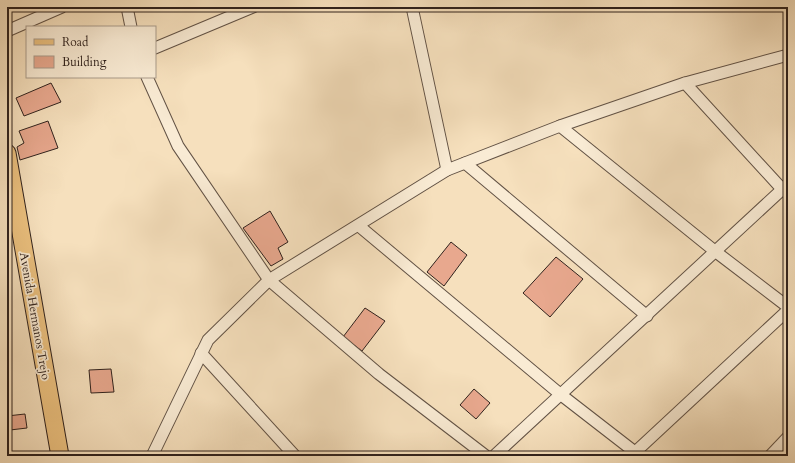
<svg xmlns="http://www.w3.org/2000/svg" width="795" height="463" viewBox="0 0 795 463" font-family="Cardo,serif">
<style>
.building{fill:#e8a88e;stroke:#30221d}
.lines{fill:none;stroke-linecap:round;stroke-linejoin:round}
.minor-casing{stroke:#625245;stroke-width:13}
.primary-casing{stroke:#30221d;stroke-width:19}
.minor{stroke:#f9ebd4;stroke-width:11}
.primary{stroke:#ebc07e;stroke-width:17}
.labels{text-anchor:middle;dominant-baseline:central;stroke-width:3.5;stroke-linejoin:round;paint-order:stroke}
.street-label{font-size:12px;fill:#30221d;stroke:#f9ebd4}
</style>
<rect width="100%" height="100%" fill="#f6e0bd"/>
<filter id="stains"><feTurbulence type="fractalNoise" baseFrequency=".005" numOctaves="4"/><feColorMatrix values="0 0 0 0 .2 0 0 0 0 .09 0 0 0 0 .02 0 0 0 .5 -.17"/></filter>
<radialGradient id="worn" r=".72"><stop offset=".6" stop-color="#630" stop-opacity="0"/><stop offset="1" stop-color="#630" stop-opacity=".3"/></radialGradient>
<!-- building -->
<g class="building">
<path d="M51,83l10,19 -37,14 -8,-18z"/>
<path d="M48,121l10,27 -38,12 -3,-13 7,-4 -5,-12z"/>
<path d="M270,211l18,31 -10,6 5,11 -12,7 -28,-38z"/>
<path d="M451,242l16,13 -23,31 -17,-14z"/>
<path d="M556,257l27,22 -33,38 -27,-24z"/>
<path d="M365,308l20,13 -23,30 -19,-14z"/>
<path d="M111,369l3,23 -23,1 -2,-23z"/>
<path d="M474,389l16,14 -14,16 -16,-14z"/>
<path d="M25,414l2,14 -17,2 1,13h-4v-27z"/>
<path d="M389,451l5,5h-10z"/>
</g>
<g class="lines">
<!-- minor casing -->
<g class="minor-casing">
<g id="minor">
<path d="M127,7l4,20"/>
<path d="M412,7l35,163"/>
<path d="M7,31l55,-24"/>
<path d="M155,48l98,-41"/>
<path d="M147,77l31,69 91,134 110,94 107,82"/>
<path d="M685,83l97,106"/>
<path d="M560,126l156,126 72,55"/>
<path d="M465,163l182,153"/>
<path d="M359,226l201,168 80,62"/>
<path d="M201,353l94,103"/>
<path d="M152,456l56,-116 61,-60 178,-110 113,-44 125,-43 103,-28"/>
<path d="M494,456l294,-272"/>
<path d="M631,456l157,-146"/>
<path d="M770,456l18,-19"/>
</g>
</g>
<!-- primary casing -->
<g class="primary-casing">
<path id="primary" d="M7,153l53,303"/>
</g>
<!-- minor -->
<use href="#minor" class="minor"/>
<!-- primary -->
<use href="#primary" class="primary"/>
</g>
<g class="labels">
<!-- street labels -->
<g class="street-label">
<text transform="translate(35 316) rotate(80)">Avenida Hermanos Trejo</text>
</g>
</g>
<!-- margin -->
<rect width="795" height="463" fill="none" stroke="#f6e0bd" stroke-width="24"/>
<rect x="8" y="8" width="779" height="447" fill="none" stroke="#30221d" stroke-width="2"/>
<rect x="12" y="12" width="771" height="439" fill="none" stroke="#30221d"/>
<!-- legend -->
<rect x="26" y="26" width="130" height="52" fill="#f9ebd4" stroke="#a99b8b"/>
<rect x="34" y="39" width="20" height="6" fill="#ebc07e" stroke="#a99b8b"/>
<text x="62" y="46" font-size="12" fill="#30221d">Road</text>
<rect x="34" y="56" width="20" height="12" fill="#e8a88e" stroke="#a99b8b"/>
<text x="62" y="66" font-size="12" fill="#30221d">Building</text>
<rect width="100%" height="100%" filter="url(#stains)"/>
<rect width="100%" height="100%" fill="url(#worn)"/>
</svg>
